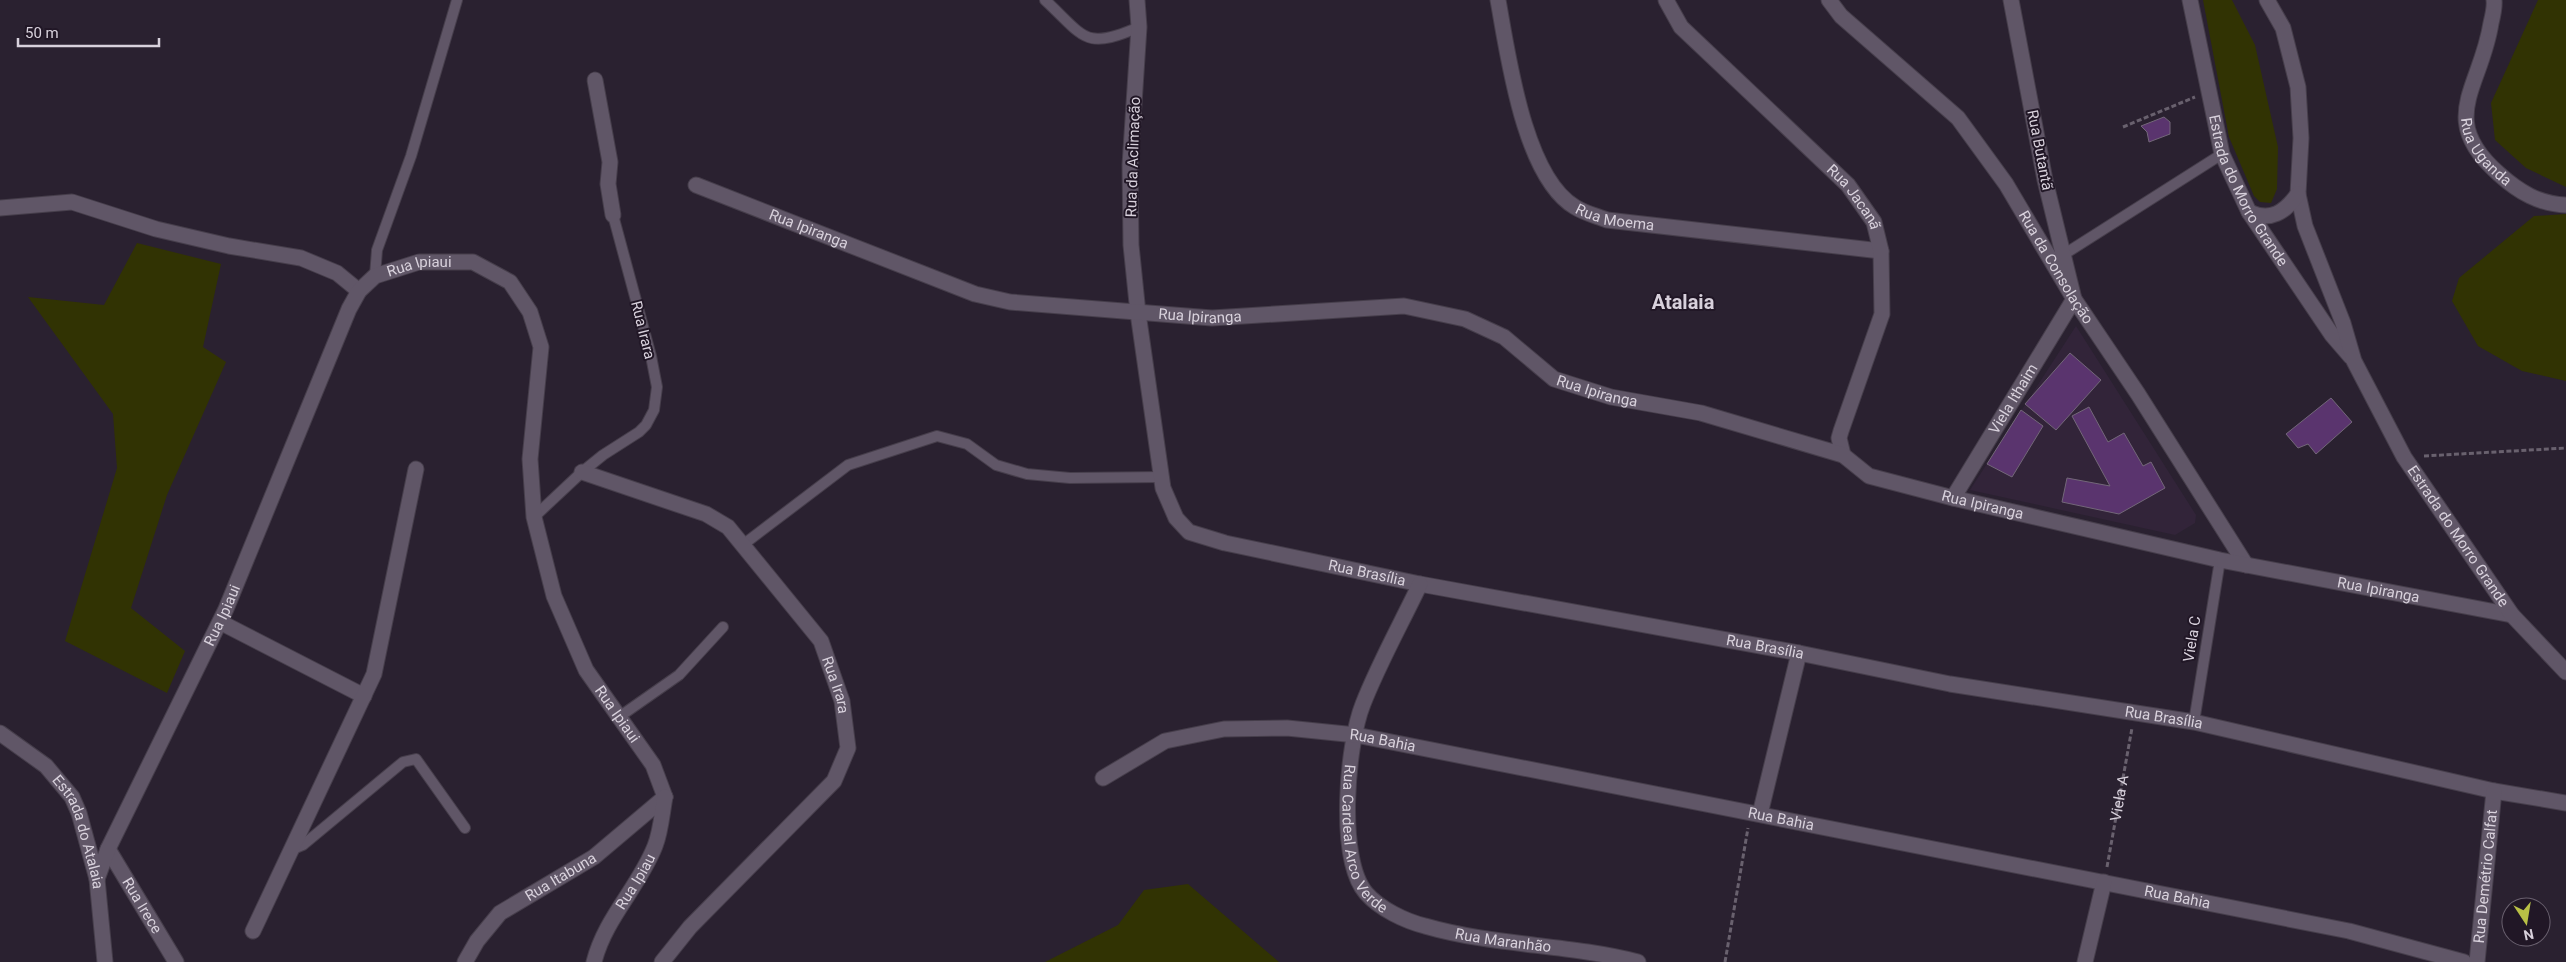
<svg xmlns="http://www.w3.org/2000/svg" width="2566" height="962" viewBox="0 0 2566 962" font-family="Roboto,sans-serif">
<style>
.built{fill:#322439}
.green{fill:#313303}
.building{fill:#5a346e;stroke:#736779}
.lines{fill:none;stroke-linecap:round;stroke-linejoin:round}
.service-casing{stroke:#463e4b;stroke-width:12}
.minor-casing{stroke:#463e4b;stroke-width:17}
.tertiary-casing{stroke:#463e4b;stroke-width:17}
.path{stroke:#69616e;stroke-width:3;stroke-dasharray:5 2.5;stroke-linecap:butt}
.service{stroke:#605667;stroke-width:10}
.minor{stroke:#605667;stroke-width:15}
.tertiary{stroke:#605667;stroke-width:15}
.labels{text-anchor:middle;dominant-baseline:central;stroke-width:4;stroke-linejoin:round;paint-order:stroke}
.street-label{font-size:15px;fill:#d8d1dc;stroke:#211726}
.district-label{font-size:20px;font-weight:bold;fill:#d8d1dc;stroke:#211726}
</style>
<rect width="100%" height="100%" fill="#2a2130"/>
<!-- built -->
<path class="built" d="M2076,326l120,189 -1,8 -20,12 -205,-45z"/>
<!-- green -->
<g class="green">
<path d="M2203,0h29l23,45 23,102 -1,42 -6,14 -11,-1 -6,-6 -25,-59z"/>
<path d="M2538,0h28v187l-40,-19 -31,-28 -4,-37z"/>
<path d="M2566,214v167l-44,-10 -44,-25 -26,-45 7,-23 75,-62z"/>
<path d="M137,243l84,21 -18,83 23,15 -59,133 -36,113 54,43 -18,42 -102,-52 52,-173 -4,-54 -85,-117 76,8z"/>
<path d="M1188,884l91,78h-234l73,-37 26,-35z"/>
</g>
<!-- building -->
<g class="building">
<path d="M2164,117l6,5v12l-21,8 -2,-10 -6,-6z"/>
<path d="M2070,353l31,27 -45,50 -31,-26z"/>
<path d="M2331,398l21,24 -36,32 -8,-10 -10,4 -12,-14z"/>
<path d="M2089,407l19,35 16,-9 19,33 8,-4 14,26 -46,26 -57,-12 5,-24 43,8 -38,-70z"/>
<path d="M2021,410l22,16 -31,51 -25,-13z"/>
</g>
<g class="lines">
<!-- service casing -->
<g class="service-casing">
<g id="service">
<path d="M1045,0c40,37 39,51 94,27"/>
<path d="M2063,255l159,-101"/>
<path d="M375,276l2,-26 34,-94 46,-156"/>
<path d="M534,517l48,-45 21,-17 36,-23 7,-7 8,-15 3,-23 -6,-31 -38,-141"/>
<path d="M744,544l104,-79 89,-29 30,8 29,21 31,9 43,4 91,-1"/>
<path d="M619,717l60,-42 44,-48"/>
<path d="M2194,722l26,-162"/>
<path d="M291,850l12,-5 100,-83 13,-3 49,69"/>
</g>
</g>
<!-- minor casing -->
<g class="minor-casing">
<g id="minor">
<path id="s2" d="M1137,0l2,27 -9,138 1,80 7,68 25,175 13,30 13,14 36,11 195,41 379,69 151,31 244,38 300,69 72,12"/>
<path id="s3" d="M1498,0c10,55 26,177 77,207 9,6 22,9 32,13l274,31"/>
<path id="s4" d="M1666,0l15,27 167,158 26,37 7,29 1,63 -41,117 -2,7 4,17"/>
<path id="s5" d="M1829,0l12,16 117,102 48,66 68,115 64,95 108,171"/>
<path id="s6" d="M2494,0c1,7 -1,15 -3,23 -10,65 -55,96 8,151 20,18 40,30 67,31"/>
<path d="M595,80l15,82 -2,22 5,31"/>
<path id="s7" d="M696,185l279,109 35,8 202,16 192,-12 61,13 39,18 50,42 57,18 90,16 142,42 26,21 84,22 267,62 292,55"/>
<path d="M0,208l72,-6 84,27 73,17 72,12 36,15 22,18"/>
<path id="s8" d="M582,472l124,42 22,13 93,114 21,60 6,47 -14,33 -144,146 -28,35"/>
<path id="s9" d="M1953,498l121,-199 -29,-119 -34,-180"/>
<path id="s10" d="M1420,584c-19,40 -41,79 -57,120 -16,40 -26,155 3,189 14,16 39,28 59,33 69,20 143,18 213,36"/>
<path d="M220,622l144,74"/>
<path id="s11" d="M1103,778l62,-37 59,-12 63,-1 69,7 993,196 115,31"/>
<path d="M1760,814l39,-161"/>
<path id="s12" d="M108,849l68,113"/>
<path id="s13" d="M97,879l11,-30 118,-240 123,-300 10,-18 16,-15 44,-14h54l37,20 20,30 11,35 -11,112 4,58 20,79 32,74 67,95 12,32"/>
<path d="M253,931l121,-257 42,-205"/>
<path id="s14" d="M465,962l12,-21 23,-28 94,-56 71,-60"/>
<path id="s15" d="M594,962c11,-44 45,-75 61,-116 6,-15 7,-33 10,-49"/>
<path d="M2085,962l19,-80"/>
<path id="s16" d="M2477,962l17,-171"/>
</g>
</g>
<!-- tertiary casing -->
<g class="tertiary-casing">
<g id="tertiary">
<path id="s17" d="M2190,0l32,154 27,58 83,123 19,22"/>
<path id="s18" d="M2267,0l16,28 15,59 3,51 -3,56 7,32 38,97 11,38 50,96 108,158 54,57"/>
<path d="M2249,212c22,10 36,0 49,-18"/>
<path id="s19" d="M0,733l46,33 26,31 7,16 18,66 8,83"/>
</g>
</g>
<!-- path -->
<g class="path">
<path d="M2123,127l72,-30"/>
<path d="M2424,456l142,-8"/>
<path id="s1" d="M2107,867l25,-139"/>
<path d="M1725,962l23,-134"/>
</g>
<!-- service -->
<use href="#service" class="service"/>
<!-- minor -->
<use href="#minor" class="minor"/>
<!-- tertiary -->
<use href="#tertiary" class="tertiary"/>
</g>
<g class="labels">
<!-- street labels -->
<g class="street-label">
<text transform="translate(2040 150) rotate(79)">Rua Butantã</text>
<text stroke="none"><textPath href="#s6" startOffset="162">Rua Uganda</textPath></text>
<text transform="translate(1133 157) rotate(-88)">Rua da Aclimação</text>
<text stroke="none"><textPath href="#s17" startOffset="201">Estrada do Morro Grande</textPath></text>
<text stroke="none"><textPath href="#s4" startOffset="274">Rua Jacanã</textPath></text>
<text stroke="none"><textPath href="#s3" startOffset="268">Rua Moema</textPath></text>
<text stroke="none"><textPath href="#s7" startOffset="121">Rua Ipiranga</textPath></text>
<text stroke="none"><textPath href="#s5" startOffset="354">Rua da Consolação</textPath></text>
<text stroke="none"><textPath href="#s13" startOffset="712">Rua Ipiaui</textPath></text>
<text stroke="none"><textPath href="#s7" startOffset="526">Rua Ipiranga</textPath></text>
<text transform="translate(643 330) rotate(76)">Rua Irara</text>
<text stroke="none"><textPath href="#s7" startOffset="946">Rua Ipiranga</textPath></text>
<text stroke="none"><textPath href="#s9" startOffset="116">Viela Ithaim</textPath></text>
<text stroke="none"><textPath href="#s7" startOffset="1351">Rua Ipiranga</textPath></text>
<text stroke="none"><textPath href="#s18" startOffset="581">Estrada do Morro Grande</textPath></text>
<text stroke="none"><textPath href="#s2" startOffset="725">Rua Brasília</textPath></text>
<text stroke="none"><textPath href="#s7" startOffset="1756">Rua Ipiranga</textPath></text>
<text stroke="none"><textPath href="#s13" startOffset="292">Rua Ipiaui</textPath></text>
<text transform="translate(2192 639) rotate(-81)">Viela C</text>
<text stroke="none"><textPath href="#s2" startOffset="1130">Rua Brasília</textPath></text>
<text stroke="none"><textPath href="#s8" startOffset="350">Rua Irara</textPath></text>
<text stroke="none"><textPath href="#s13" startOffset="1268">Rua Ipiaui</textPath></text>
<text stroke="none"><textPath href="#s2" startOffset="1535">Rua Brasília</textPath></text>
<text stroke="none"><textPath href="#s11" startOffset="292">Rua Bahia</textPath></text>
<text stroke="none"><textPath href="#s1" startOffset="70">Viela A</textPath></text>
<text stroke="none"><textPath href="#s11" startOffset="698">Rua Bahia</textPath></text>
<text stroke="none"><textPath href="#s19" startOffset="132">Estrada do Atalaia</textPath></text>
<text stroke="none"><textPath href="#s10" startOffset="274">Rua Cardeal Arco Verde</textPath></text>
<text stroke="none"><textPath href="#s14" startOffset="131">Rua Itabuna</textPath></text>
<text stroke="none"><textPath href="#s16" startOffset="86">Rua Demétrio Calfat</textPath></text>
<text stroke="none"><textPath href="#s15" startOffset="91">Rua Ipiau</textPath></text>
<text stroke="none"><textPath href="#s11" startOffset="1102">Rua Bahia</textPath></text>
<text stroke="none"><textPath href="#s12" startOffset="66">Rua Irece</textPath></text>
<text stroke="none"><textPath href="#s10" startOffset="475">Rua Maranhão</textPath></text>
</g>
<!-- district labels -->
<g class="district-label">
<text x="1683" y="302">Atalaia</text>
</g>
</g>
<!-- north arrow -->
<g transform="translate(2526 922) rotate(168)"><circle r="24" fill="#211726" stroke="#6a616f"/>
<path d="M0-4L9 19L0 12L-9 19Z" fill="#b9c046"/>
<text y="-8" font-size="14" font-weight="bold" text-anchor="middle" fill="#d8d1dc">N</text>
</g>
<!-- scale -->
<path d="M18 38v8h141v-8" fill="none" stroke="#d8d1dc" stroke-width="2.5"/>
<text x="25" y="38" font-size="15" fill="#d8d1dc" stroke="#211726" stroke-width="4" paint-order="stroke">50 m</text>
</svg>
